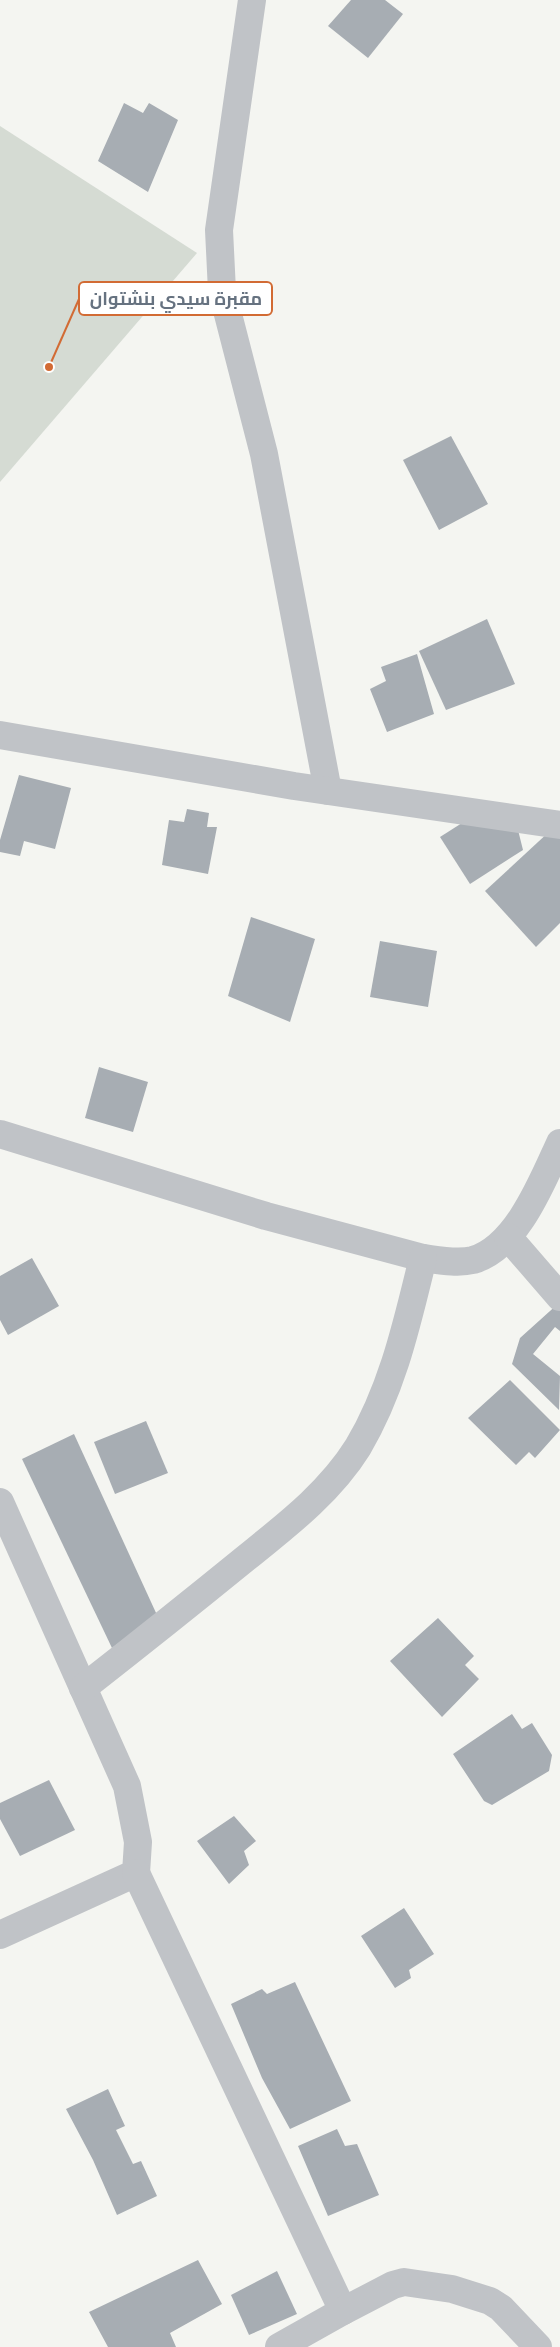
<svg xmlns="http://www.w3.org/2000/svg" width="560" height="2347" viewBox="0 0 560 2347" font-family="Cabin,Cairo,sans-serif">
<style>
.green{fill:#d5dbd3}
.building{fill:#a7adb3}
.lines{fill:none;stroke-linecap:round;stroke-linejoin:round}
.minor{stroke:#c0c3c7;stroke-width:28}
.leader{fill:none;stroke:#d26b34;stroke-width:2}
.callout-dot{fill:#d26b34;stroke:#fff;stroke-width:2}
.callout{fill:#fff;stroke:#d26b34;stroke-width:2}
.callout-label{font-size:18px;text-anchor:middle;font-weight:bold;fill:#667280}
</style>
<rect width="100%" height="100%" fill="#f4f5f1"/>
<!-- green -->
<path class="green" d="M0,126l197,127 -197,229z"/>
<!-- building -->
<g class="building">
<path d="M351,0h34l18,14 -35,44 -40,-32z"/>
<path d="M124,103l19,10 6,-10 29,17 -30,72 -50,-31z"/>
<path d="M451,436l37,68 -49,26 -36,-70z"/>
<path d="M487,619l28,65 -69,26 -27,-59z"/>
<path d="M417,654l17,60 -47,18 -17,-43 16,-8 -5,-14z"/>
<path d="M19,775l52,13 -16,61 -31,-8 -4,15 -20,-4v-12z"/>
<path d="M187,809l22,4 -2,14h10l-9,47 -46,-9 7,-45 15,2z"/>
<path d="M462,823l56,7 5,20 -53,34 -30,-47z"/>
<path d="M551,830l9,1v92l-24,24 -51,-56z"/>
<path d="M251,917l64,22 -25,83 -62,-26z"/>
<path d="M380,941l57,10 -9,56 -58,-10z"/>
<path d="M99,1067l49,15 -15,50 -48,-14z"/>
<path d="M32,1258l27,48 -51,29 -8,-15v-44z"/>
<path d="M560,1302v29l-5,-4 -22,27 27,22 -1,34 -47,-46 8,-26z"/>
<path d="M510,1380l50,50 -25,28 -6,-6 -13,13 -48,-47z"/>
<path d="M146,1421l22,52 -53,21 -21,-52z"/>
<path d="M74,1434l83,181 -45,33 -90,-189z"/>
<path d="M438,1618l36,38 -9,9 14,14 -37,38 -52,-56z"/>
<path d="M512,1714l10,15 10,-6 20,32 -3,16 -57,34 -8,-4 -31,-47z"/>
<path d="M49,1780l26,50 -55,26 -20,-37v-16z"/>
<path d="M234,1816l22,25 -12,10 5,14 -20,19 -32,-43z"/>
<path d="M404,1908l30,46 -25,16 2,8 -16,10 -34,-52z"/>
<path d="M295,1982l56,119 -61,28 -28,-51 -31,-74 31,-15 5,5z"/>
<path d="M108,2089l17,37 -9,4 17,34 8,-3 16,35 -40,19 -24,-55 -27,-51z"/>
<path d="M337,2129l8,17 12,-2 22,51 -51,21 -30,-70z"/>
<path d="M198,2260l24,44 -52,29 6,14h-68l-19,-35z"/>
<path d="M277,2271l20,43 -48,21 -18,-40z"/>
</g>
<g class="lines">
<!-- minor -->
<g class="minor">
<path d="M252,0l-33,230 3,61 42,163 64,337"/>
<path d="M0,735l294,51 266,39"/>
<path d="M0,1134l266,82 157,42c15,2 34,6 50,2 44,-13 69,-78 87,-117"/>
<path d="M508,1237l52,60"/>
<path d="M0,1502l127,284 11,56 -2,31 -136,62"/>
<path d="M83,1688c55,-43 109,-86 163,-130 41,-33 84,-66 112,-111 35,-59 49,-124 65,-189"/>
<path d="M136,1873l207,438"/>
<path d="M279,2347l64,-36 50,-26 11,-3 48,7 38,12 11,7 37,39"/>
</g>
</g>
<!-- callouts -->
<path class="leader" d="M49 367L79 299"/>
<circle class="callout-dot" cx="49" cy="367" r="5"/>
<rect class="callout" x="79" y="282" width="193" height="33" rx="5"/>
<g class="callout-label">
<text x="176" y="305">مقبرة سيدي بنشتوان</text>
</g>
</svg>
